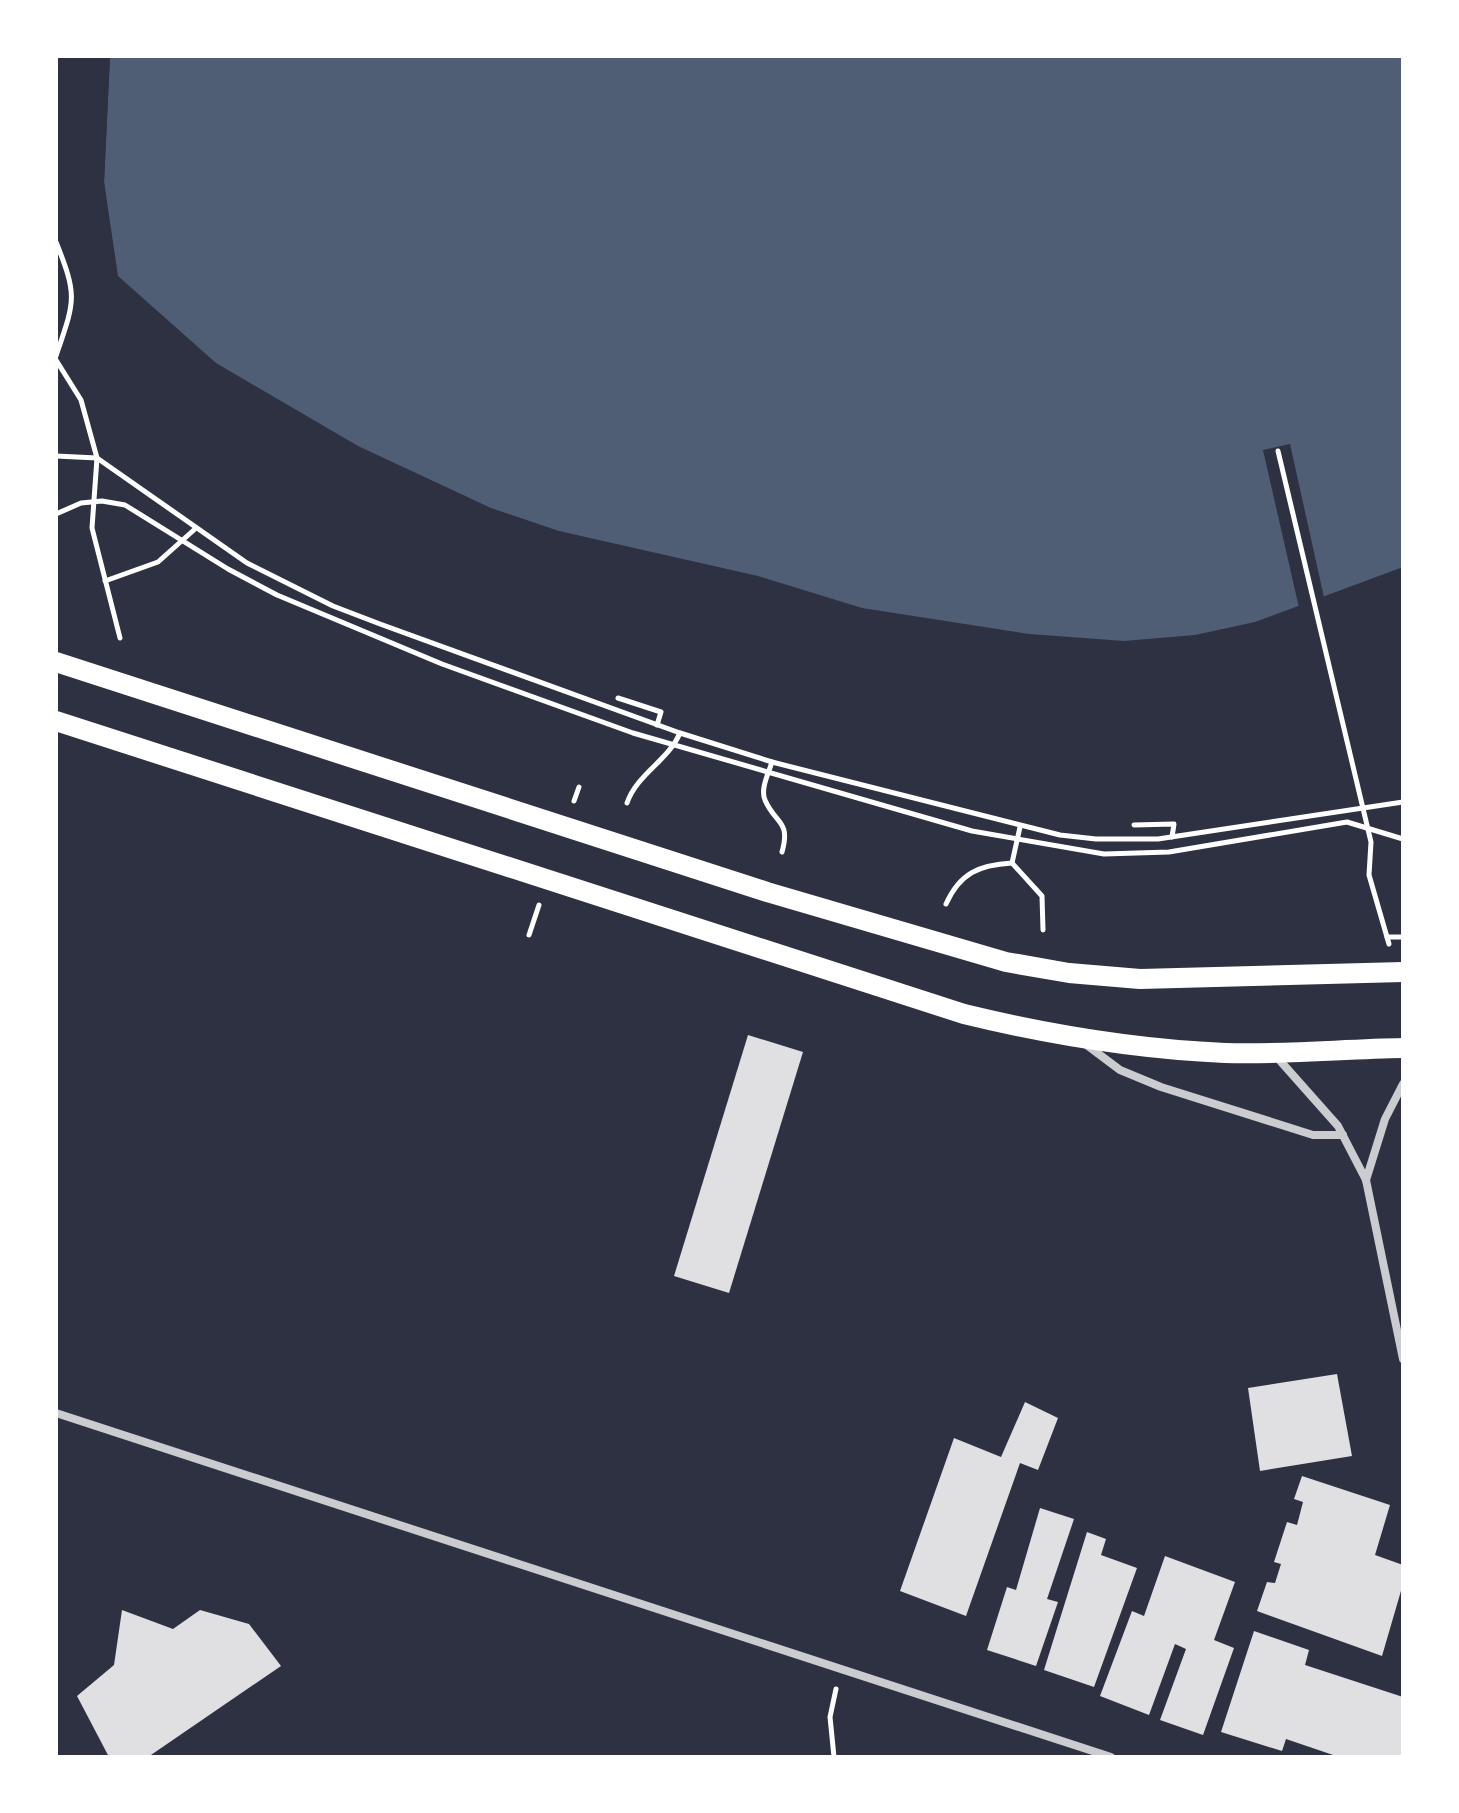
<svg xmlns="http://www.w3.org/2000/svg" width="1459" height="1813" viewBox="0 0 1459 1813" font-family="'Golos Text',sans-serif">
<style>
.water{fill:#4f5d75}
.pier{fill:#2d3142}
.building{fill:#e0e0e3}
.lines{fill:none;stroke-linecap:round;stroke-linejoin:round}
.path{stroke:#fff;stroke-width:5}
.minor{stroke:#caccd0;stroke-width:8}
.primary{stroke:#fff;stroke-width:20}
</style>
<rect width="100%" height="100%" fill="#2d3142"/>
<!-- water -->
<path class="water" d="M110,56h1293v511l-148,55 -60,13 -71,6 -95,-7 -167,-26 -104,-32 -199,-45 -68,-23 -133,-62 -142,-83 -98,-87 -14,-94z"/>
<!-- pier -->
<g class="pier">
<path d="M106,56h4l-6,126 13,98 -17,-98z"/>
<path d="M1290,444l35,158 -25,10 -37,-162z"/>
</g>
<!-- building -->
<g class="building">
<path d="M748,1035l55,17 -74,241 -55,-17z"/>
<path d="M1337,1374l15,82 -92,15 -12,-83z"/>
<path d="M1025,1402l33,16 -20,52 -18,-7 -54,153 -66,-25 54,-153 47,19z"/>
<path d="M1302,1476l88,29 -15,50 28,10v19l-21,72 -125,-45 10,-29 8,1 6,-19 -7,-2 13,-40 10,3 6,-23 -9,-3z"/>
<path d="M1040,1508l34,11 -27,80 11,3 -22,64 -49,-16 20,-63 9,3z"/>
<path d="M1087,1532l19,7 -5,16 36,13 -43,119 -50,-17z"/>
<path d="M1165,1556l70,26 -21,58 20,8 -31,87 -43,-15 26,-71 -11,-5 -26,71 -49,-19 32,-85 12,5z"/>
<path d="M122,1610l51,19 27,-19 49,14 32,42 -133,91h-39l-32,-61 37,-31z"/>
<path d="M1254,1631l55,19 -4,15 98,32v60h-64l-53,-18 -4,12 -61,-19z"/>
</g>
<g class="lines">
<!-- path -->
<g class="path">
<path d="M56,242c22,55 19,58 0,114"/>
<path d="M56,360l25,40 16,58 -5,70 28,110"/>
<path d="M1278,451l93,391 -2,33 20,69"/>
<path d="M56,456l41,2 150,105 86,43 47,18 300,109 92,29 288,73 36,4h62l245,-37"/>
<path d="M56,514l25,-11 21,-2 23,4 103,64 49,26 165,69 191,69 339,98 132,23 65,-2 178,-30 56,17"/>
<path d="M105,581l53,-19 37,-33"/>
<path d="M618,698l43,14 -4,13"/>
<path d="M772,762c-3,10 -12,27 -7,38 10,24 26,20 17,52"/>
<path d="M574,801l5,-14"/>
<path d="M627,803c10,-29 41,-42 53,-70"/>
<path d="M1134,825l40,-1 -2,13"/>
<path d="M1020,827l-8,36 30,33 1,34"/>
<path d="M946,904c14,-31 33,-39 66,-41"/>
<path d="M529,935l10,-30"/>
<path d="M1387,937h16"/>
<path d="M834,1757l-4,-40 6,-28"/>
</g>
<!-- minor -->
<g class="minor">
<path d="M1084,1043l36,27 41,17 152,48h30"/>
<path d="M1275,1055l63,71 28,54 37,179"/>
<path d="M1366,1180l19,-61 18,-35"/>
<path d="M56,1413l1055,344"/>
</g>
<!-- primary -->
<g class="primary">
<path d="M56,662l711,230 239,70 63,11 71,6 263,-7"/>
<path d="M56,721l908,293c86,21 172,35 261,39 59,2 119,-4 178,-5"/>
</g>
</g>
<!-- border -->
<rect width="1459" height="1813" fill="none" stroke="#ffffff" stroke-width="116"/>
</svg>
